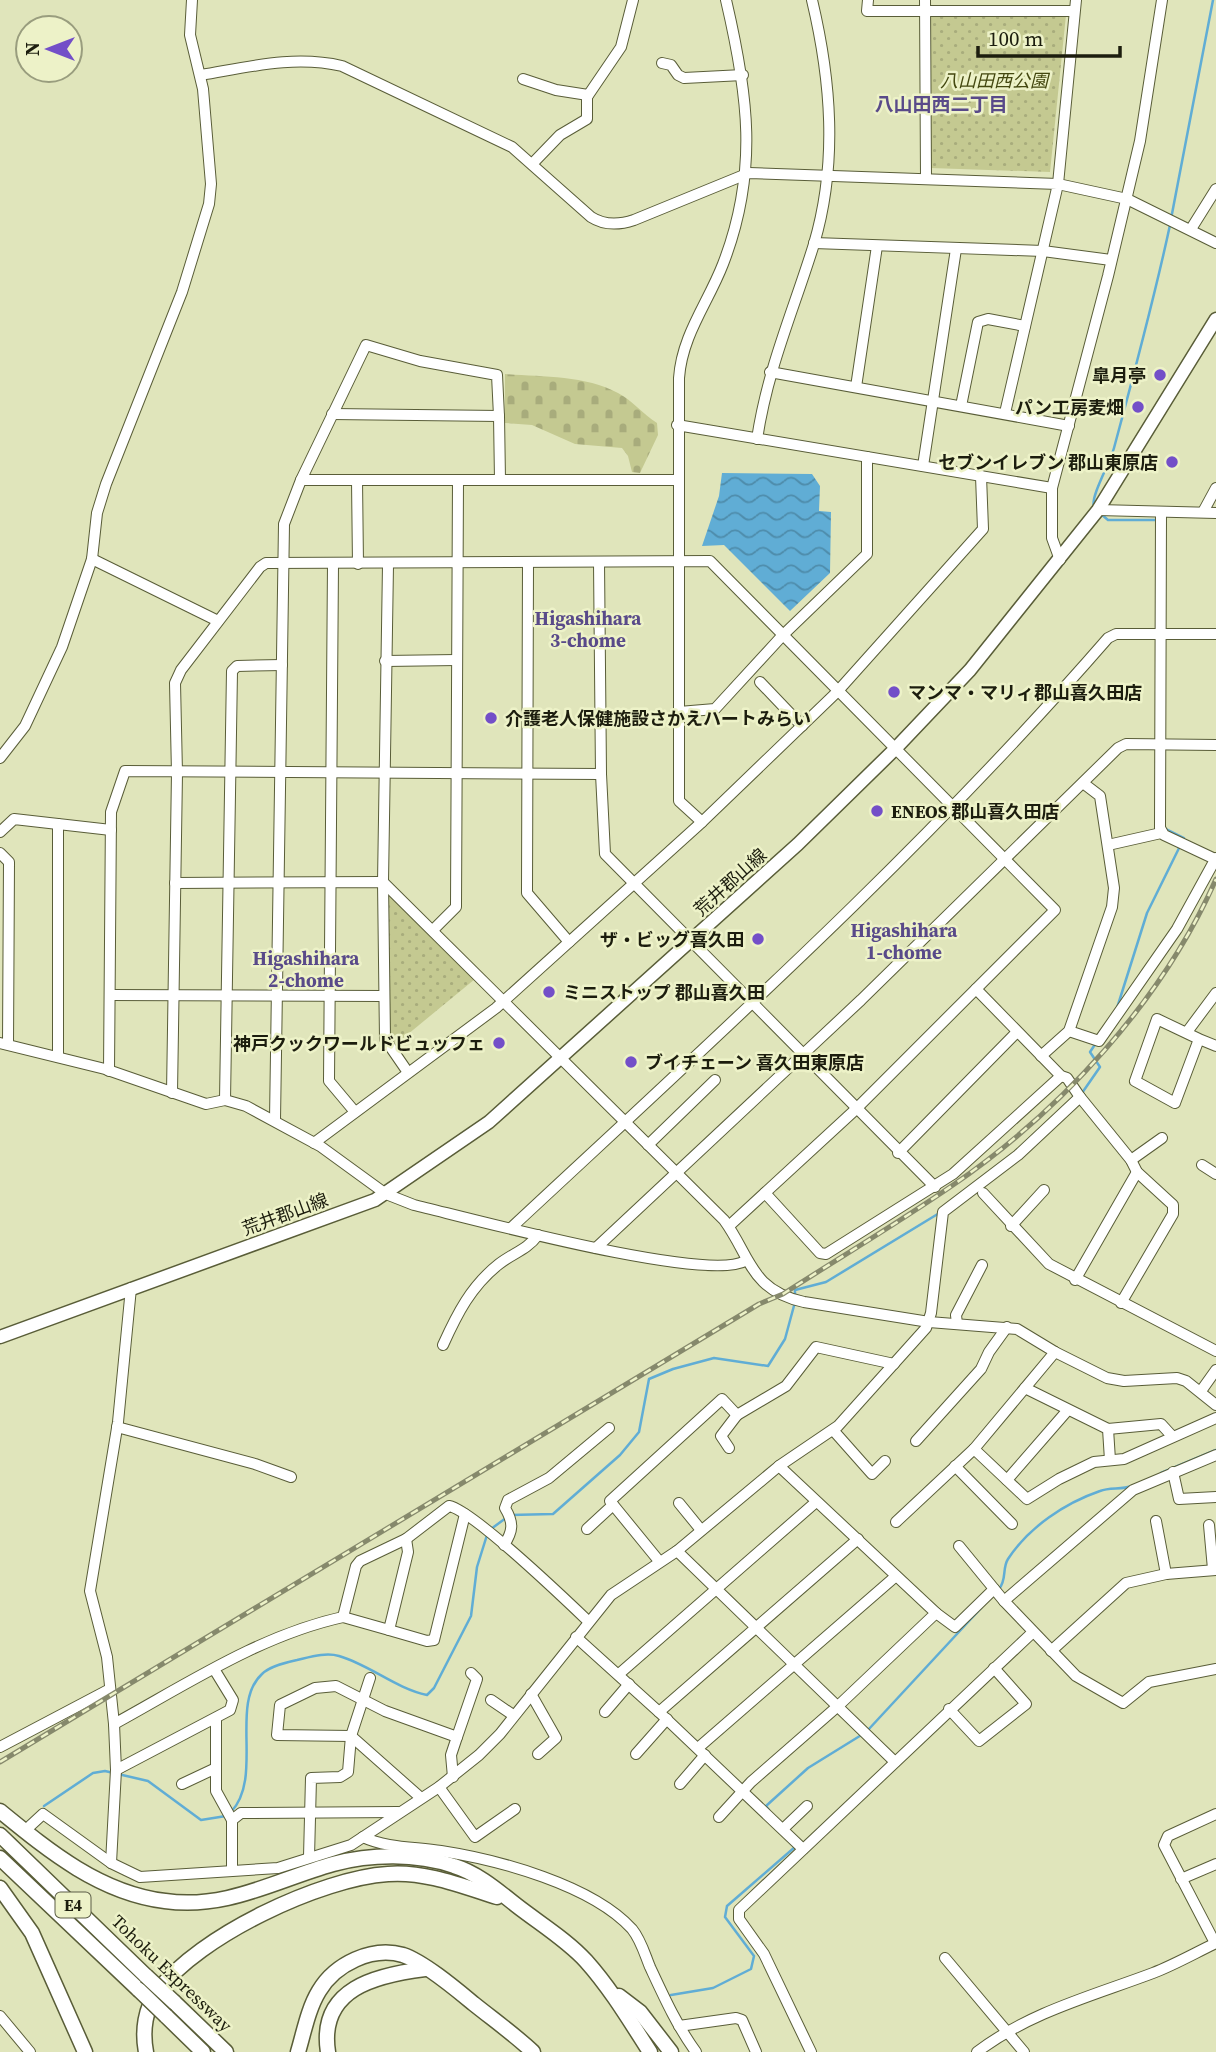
<svg xmlns="http://www.w3.org/2000/svg" width="1216" height="2052" viewBox="0 0 1216 2052" font-family="'Source Serif 4','Noto Sans JP',serif">
<style>
.cemetery{fill:url(#cemetery-stones)}
.park{fill:url(#park-dots)}
.water{fill:url(#water-waves)}
.lines{fill:none;stroke-linecap:round;stroke-linejoin:round}
.stream{stroke:#60add5;stroke-width:2.5}
.minor-tunnel{stroke:#b9bd98;stroke-width:10;stroke-dasharray:10 5;stroke-linecap:butt}
.minor-casing{stroke:#595d38;stroke-width:12}
.major-casing{stroke:#595d38;stroke-width:15}
.highway-casing{stroke:#595d38;stroke-width:17}
.minor{stroke:#fff;stroke-width:10}
.major{stroke:#fff;stroke-width:12}
.highway{stroke:#fff;stroke-width:14}
.rail-casing{stroke:#86896c;stroke-width:5}
.rail{stroke:#edf2c8;stroke-width:2.5;stroke-dasharray:8;stroke-linecap:butt}
.highway-bridge-casing{stroke:#595d38;stroke-width:17;stroke-linecap:butt}
.highway-bridge{stroke:#fff;stroke-width:14}
.poi-dot{fill:#734fc8;stroke:#edf2c8;stroke-width:2.5}
.labels{text-anchor:middle;dominant-baseline:central;stroke-width:5;stroke-linejoin:round;paint-order:stroke}
.shield{fill:#edf2c8;stroke:#5b5d46;stroke-width:2}
.shield-label{font-size:16px;font-weight:bold;fill:#1c1d0e}
.park-label{font-size:18px;font-style:italic;fill:#444810;stroke:#edf2c8}
.poi-label{font-size:18px;font-weight:bold;fill:#1c1d0e;stroke:#edf2c8;text-anchor:end}
.street-label{font-size:18px;fill:#1c1d0e;stroke:#edf2c8}
.neighbourhood-label{font-size:19px;font-weight:bold;fill:#594a89;stroke:#edf2c8}
</style>
<defs>
<pattern id="cemetery-stones" width="16" height="16" patternUnits="userSpaceOnUse" patternTransform="scale(1.75)"><rect width="16" height="16" fill="#c4c991"/><path d="M2 7V4a2 2 0 0 1 4 0v3zM10 15v-3a2 2 0 0 1 4 0v3z" fill="#a8ac7c"/></pattern>
<pattern id="park-dots" width="8" height="8" patternUnits="userSpaceOnUse" patternTransform="scale(1.75)"><rect width="8" height="8" fill="#c4c991"/><path d="M2 2h.1M6 6h.1" fill="none" stroke="#a8ac7c" stroke-width="1.8" stroke-linecap="round"/></pattern>
<pattern id="water-waves" width="16" height="10" patternUnits="userSpaceOnUse" patternTransform="scale(1.75)"><rect width="16" height="10" fill="#60add5"/><path d="M0 5q4-4 8 0t8 0" fill="none" stroke="#4e8cab"/></pattern>
</defs>
<rect width="100%" height="100%" fill="#e0e5bb"/>
<!-- cemetery -->
<path class="cemetery" d="M505,374c36,3 80,1 113,19 15,8 25,21 39,30l1,12 -18,38 -8,-1 -4,-16 -6,-8 -47,-4 -43,-19 -27,-2z"/>
<!-- park -->
<g class="park">
<path d="M1066,15l-16,157 -120,-4 -1,-152z"/>
<path d="M388,895l87,84 -79,65 -6,-9z"/>
</g>
<!-- water -->
<path class="water" d="M722,473l90,1 8,12 -1,25 12,1 -1,61 -40,38 -66,-66 -22,1 17,-50z"/>
<g class="lines">
<!-- stream -->
<g class="stream">
<path d="M1171,219l42,-219"/>
<path d="M1094,507c-4,-10 16,-44 20,-59 20,-74 40,-148 56,-223"/>
<path d="M1101,514l7,6h50"/>
<path d="M1117,1008l30,-95 37,-75 -18,-9"/>
<path d="M1082,1093l18,-26 -10,-15 6,-9"/>
<path d="M795,1295v-5l31,-8 115,-70"/>
<path d="M1161,1473l55,-23"/>
<path d="M491,1529l19,-14 43,-1 67,-59 19,-23 10,-53 24,-10 41,-11 54,8 17,-27 10,-37"/>
<path d="M999,1589c8,-9 3,-21 9,-30 21,-32 57,-56 92,-68 10,-4 21,-1 32,-5"/>
<path d="M868,1730l114,-123"/>
<path d="M44,1806l49,-33 12,-2 43,10 53,39 25,-4"/>
<path d="M769,1810l-3,-4 42,-38 55,-34"/>
<path d="M231,1812c33,-35 -2,-108 31,-138 7,-7 25,-12 35,-14 13,-3 29,-8 42,-4 31,9 56,32 88,39l7,-7 37,-72 6,-49 10,-32"/>
<path d="M671,1995l42,-7 38,-19 3,-13 -29,-39 2,-11 68,-59 -2,-3"/>
</g>
<!-- minor-tunnel -->
<path class="minor-tunnel" d="M0,1858l28,-30"/>
<!-- minor casing -->
<g class="minor-casing">
<g id="minor">
<path d="M868,0l-1,11h207"/>
<path d="M925,0l1,177"/>
<path d="M1076,0l-18,184 69,15 89,44"/>
<path d="M662,63l9,2 7,10 6,3 59,-3"/>
<path d="M201,75c48,-8 93,-20 141,-9l170,81 79,70c14,9 28,8 43,3l115,-47 309,11 -53,229"/>
<path d="M523,79l33,11 32,5"/>
<path d="M533,163l27,-28 27,-16v-22l34,-50 12,-47"/>
<path d="M1191,229l25,-40"/>
<path d="M814,243l229,8 68,9"/>
<path d="M770,372l299,54"/>
<path d="M856,387l21,-141"/>
<path d="M961,406l17,-84 10,-3 37,7"/>
<path d="M332,414l167,2 1,64"/>
<path d="M677,425l375,63"/>
<path d="M757,439c11,-72 36,-127 57,-195 24,-81 17,-164 -2,-244"/>
<path d="M923,466l33,-217"/>
<path d="M301,480h377"/>
<path d="M357,480l1,84"/>
<path d="M1098,510l118,3"/>
<path d="M1203,512l13,-24"/>
<path d="M1161,513l-1,315 4,7 51,24"/>
<path d="M92,559l126,62"/>
<path d="M1060,560l-8,-22v-50l56,-212 32,-135 22,-141"/>
<path d="M528,562l-1,331 42,49"/>
<path d="M599,562l2,212 4,80 330,333"/>
<path d="M333,564l-4,517 26,31"/>
<path d="M388,565l-5,317 2,157 22,32"/>
<path d="M385,661l72,-1"/>
<path d="M760,682l42,44"/>
<path d="M679,712l36,-3 67,-73 85,-82v-97"/>
<path d="M0,758l25,-32 37,-79 30,-88 5,-46 9,-29 76,-192 27,-88 2,-20 -8,-95 -13,-54 2,-35"/>
<path d="M702,822l-23,-21v-423c3,-43 29,-75 44,-114 36,-93 25,-170 3,-264"/>
<path d="M0,832l14,-13 97,11"/>
<path d="M1108,845l53,-12"/>
<path d="M0,853l9,9 -1,182"/>
<path d="M175,883l208,-1 341,338c27,37 26,70 80,82l125,20 88,7 38,23 52,26 17,3 53,-3 9,3 30,24"/>
<path d="M433,930l23,-23 2,-427"/>
<path d="M976,989l85,87 6,2 13,19"/>
<path d="M110,995l274,1"/>
<path d="M1069,1031l30,10 78,-112 39,-71"/>
<path d="M1187,1032l29,-39"/>
<path d="M1199,1039l-42,-20 -22,62 40,22 24,-64 17,7"/>
<path d="M0,1043l105,26 101,35 19,-4 21,6 74,40 66,48 28,11c55,13 293,78 331,56"/>
<path d="M1041,1056l28,-25 43,-124 2,-19 -14,-92 -17,-13"/>
<path d="M58,1057v-233"/>
<path d="M109,1071l2,-259 14,-41 476,3"/>
<path d="M172,1093l5,-320 -2,-90 6,-13 79,-103 6,-4 444,-2 345,349 -200,200 -126,116"/>
<path d="M225,1100l7,-429 5,-5 45,-1"/>
<path d="M275,1120l9,-596 17,-44 65,-135 54,16 77,14 2,41"/>
<path d="M314,1143l182,-135 206,-186 135,-130 146,-163 -2,-53"/>
<path d="M648,1145l67,-65"/>
<path d="M898,1153l119,-121"/>
<path d="M1131,1160l31,-22"/>
<path d="M1202,1165l14,9"/>
<path d="M765,1193l55,60 6,1 127,-80 108,-98"/>
<path d="M983,1193l66,71 167,87"/>
<path d="M1011,1226l33,-36"/>
<path d="M511,1228c205,-191 413,-378 597,-590l8,-4h100"/>
<path d="M596,1248l265,-248 257,-252 8,-4 90,1"/>
<path d="M1075,1280l62,-108"/>
<path d="M957,1324l-1,-9 26,-50"/>
<path d="M443,1345c14,-31 28,-59 56,-81 14,-11 28,-14 39,-29"/>
<path d="M1055,1352l-81,97 53,50 32,-20 35,-17 30,-3 92,-41"/>
<path d="M1025,1388l83,41 2,31"/>
<path d="M1201,1391l15,-21"/>
<path d="M117,1427l138,37 36,13"/>
<path d="M1108,1429l53,-5 11,12"/>
<path d="M833,1430l39,44 13,-13"/>
<path d="M916,1441l65,-72 8,-17 18,-25"/>
<path d="M729,1448l-8,-12 16,-21"/>
<path d="M1216,1455l-83,35 -129,111 72,75 47,27 26,-21 67,-13"/>
<path d="M955,1466l57,58"/>
<path d="M1173,1472l6,27 37,-2"/>
<path d="M1007,1480l60,-69"/>
<path d="M679,1503l22,27"/>
<path d="M1156,1521l10,53"/>
<path d="M896,1522l78,-73"/>
<path d="M1209,1525l4,44"/>
<path d="M587,1529l26,-24"/>
<path d="M504,1545c9,-14 10,-22 1,-37l3,-8 41,-22 60,-50"/>
<path d="M959,1546l45,55"/>
<path d="M677,1551l218,211"/>
<path d="M659,1561l-49,-60 112,-102 15,16 49,-29 30,-39 78,17"/>
<path d="M936,1613l19,14 39,-38"/>
<path d="M343,1617l46,13 19,-78 -2,-13"/>
<path d="M389,1630l38,11 7,-1 31,-126"/>
<path d="M576,1637l83,75 144,137"/>
<path d="M1051,1651l75,-68 40,-9 50,-4"/>
<path d="M619,1674l197,-172"/>
<path d="M531,1694l25,44 -18,16"/>
<path d="M491,1700l22,15"/>
<path d="M949,1709l30,32 47,-37 -32,-36"/>
<path d="M605,1712l24,-28"/>
<path d="M659,1712l199,-173"/>
<path d="M216,1719v72l16,29v50"/>
<path d="M114,1724c73,-40 147,-89 229,-107l13,-51 4,-5 46,-22 43,-33c23,4 117,94 139,115"/>
<path d="M457,1737l20,-58 -6,-6"/>
<path d="M0,1747l110,-58"/>
<path d="M698,1748l198,-172"/>
<path d="M636,1754l31,-35"/>
<path d="M116,1770l114,-60 3,-10 -19,-31"/>
<path d="M182,1784l34,-16"/>
<path d="M680,1784l25,-29"/>
<path d="M439,1787l36,50 40,-28"/>
<path d="M421,1798l-70,-62 -74,-1 3,-30 35,-17 21,-2 49,25 72,26 -6,18 2,22"/>
<path d="M719,1817l32,-35 87,-76 98,-93 -157,-147"/>
<path d="M232,1820l9,-7 157,-1"/>
<path d="M30,1826l13,-12 68,49 29,14 138,-9 73,-23 88,-58 40,-32 21,-21 111,-139 66,-44 102,-85 59,-40 88,-98 5,-15 12,-101 75,-57 62,-58 51,63 6,12 36,33v9l-52,89"/>
<path d="M783,1829l24,-23"/>
<path d="M363,1837c23,11 53,10 78,14 58,9 151,34 191,78 9,11 13,26 18,38 14,30 27,59 46,85"/>
<path d="M309,1857l2,-79 29,-1 8,-5 3,-36 19,-58"/>
<path d="M111,1863l5,-93 -2,-46 -7,-67 -17,-66 28,-169 13,-134"/>
<path d="M1181,1879l35,-15"/>
<path d="M1215,1943l-51,-98 4,-9 48,-22"/>
<path d="M945,1958l79,94"/>
<path d="M0,2016l30,36"/>
<path d="M679,2026l57,-8 6,2 14,32"/>
<path d="M811,2052l-47,-98 -25,-35v-9l293,-277"/>
<path d="M977,2052c53,-40 115,-56 176,-79 21,-8 42,-20 63,-30"/>
</g>
</g>
<!-- major casing -->
<g class="major-casing">
<path id="major" d="M0,1337l375,-137 114,-78 309,-278 97,-95 75,-79 128,-160 118,-191"/>
</g>
<!-- highway casing -->
<g class="highway-casing">
<g id="highway">
<path d="M0,1811c49,40 100,82 165,90 61,9 111,-21 168,-37 38,-10 83,-11 121,2 23,7 43,24 62,39 23,18 51,35 70,56 25,28 44,60 64,91"/>
<path d="M0,1835l146,141"/>
<path d="M0,1858l139,132"/>
<path d="M0,1888l32,45 53,119"/>
<path d="M619,1996l21,16 31,40"/>
<path d="M174,2002l52,50"/>
<path d="M166,2016l37,36"/>
<path d="M146,2052c-4,-21 -1,-44 12,-61 40,-55 164,-113 230,-117 37,-3 74,12 109,23"/>
<path d="M298,2052c6,-20 10,-43 21,-61 16,-27 53,-45 84,-36 21,7 54,35 71,49 20,16 41,31 59,48"/>
<path d="M328,2052c-10,-64 49,-77 97,-83"/>
</g>
</g>
<!-- minor -->
<use href="#minor" class="minor"/>
<!-- major -->
<use href="#major" class="major"/>
<!-- highway -->
<use href="#highway" class="highway"/>
<!-- rail casing -->
<g class="rail-casing">
<path id="rail" d="M0,1762l759,-458 24,-10c56,-36 115,-71 170,-109 108,-74 210,-185 263,-306"/>
</g>
<!-- rail -->
<use href="#rail" class="rail"/>
<!-- highway-bridge casing -->
<g class="highway-bridge-casing">
<g id="highway-bridge">
<path d="M146,1976l28,26"/>
<path d="M139,1990l27,26"/>
</g>
</g>
<!-- highway-bridge -->
<use href="#highway-bridge" class="highway-bridge"/>
</g>
<!-- markers -->
<g class="poi-dot">
<circle cx="1160" cy="375" r="7"/>
<circle cx="1138" cy="407" r="7"/>
<circle cx="1172" cy="462" r="7"/>
<circle cx="894" cy="692" r="7"/>
<circle cx="491" cy="718" r="7"/>
<circle cx="877" cy="811" r="7"/>
<circle cx="758" cy="939" r="7"/>
<circle cx="549" cy="992" r="7"/>
<circle cx="499" cy="1043" r="7"/>
<circle cx="631" cy="1062" r="7"/>
</g>
<g class="labels">
<!-- shield labels -->
<rect class="shield" x="55.5" y="1892.5" width="35" height="25" rx="5"/>
<g class="shield-label">
<text x="73" y="1905">E4</text>
</g>
<!-- park labels -->
<g class="park-label">
<text x="994" y="80">八山田西公園</text>
</g>
<!-- poi labels -->
<g class="poi-label">
<text x="1146" y="375">皐月亭</text>
<text x="1124" y="407">パン工房麦畑</text>
<text x="1158" y="462">セブンイレブン 郡山東原店</text>
<text x="908" y="692" text-anchor="start">マンマ・マリィ郡山喜久田店</text>
<text x="505" y="718" text-anchor="start">介護老人保健施設さかえハートみらい</text>
<text x="891" y="811" text-anchor="start">ENEOS 郡山喜久田店</text>
<text x="744" y="939">ザ・ビッグ喜久田</text>
<text x="563" y="992" text-anchor="start">ミニストップ 郡山喜久田</text>
<text x="485" y="1043">神戸クックワールドビュッフェ</text>
<text x="645" y="1062" text-anchor="start">ブイチェーン 喜久田東原店</text>
</g>
<!-- street labels -->
<g class="street-label">
<text transform="translate(730 882) rotate(-42)">荒井郡山線</text>
<text transform="translate(285 1214) rotate(-20)">荒井郡山線</text>
<text transform="translate(172 1973) rotate(44)">Tohoku Expressway</text>
</g>
<!-- neighbourhood labels -->
<g class="neighbourhood-label">
<text x="941" y="104">八山田西二丁目</text>
<text x="588" y="618">Higashihara<tspan x="588" dy="22">3-chome</tspan></text>
<text x="904" y="930">Higashihara<tspan x="904" dy="22">1-chome</tspan></text>
<text x="306" y="958">Higashihara<tspan x="306" dy="22">2-chome</tspan></text>
</g>
</g>
<!-- north arrow -->
<g transform="translate(49 49) rotate(270)"><circle r="33" fill="#edf2c8" stroke="#999d7e" stroke-width="2"/>
<path d="M0-5L12 26L0 18L-12 26Z" fill="#734fc8"/>
<text y="-10" font-size="19" font-weight="bold" text-anchor="middle" fill="#1c1d0e">N</text>
</g>
<!-- scale -->
<path d="M978 46v10h142v-10" fill="none" stroke="#1c1d0e" stroke-width="3.5"/>
<text x="988" y="46" font-size="21" fill="#1c1d0e" stroke="#edf2c8" stroke-width="5" paint-order="stroke">100 m</text>
</svg>
